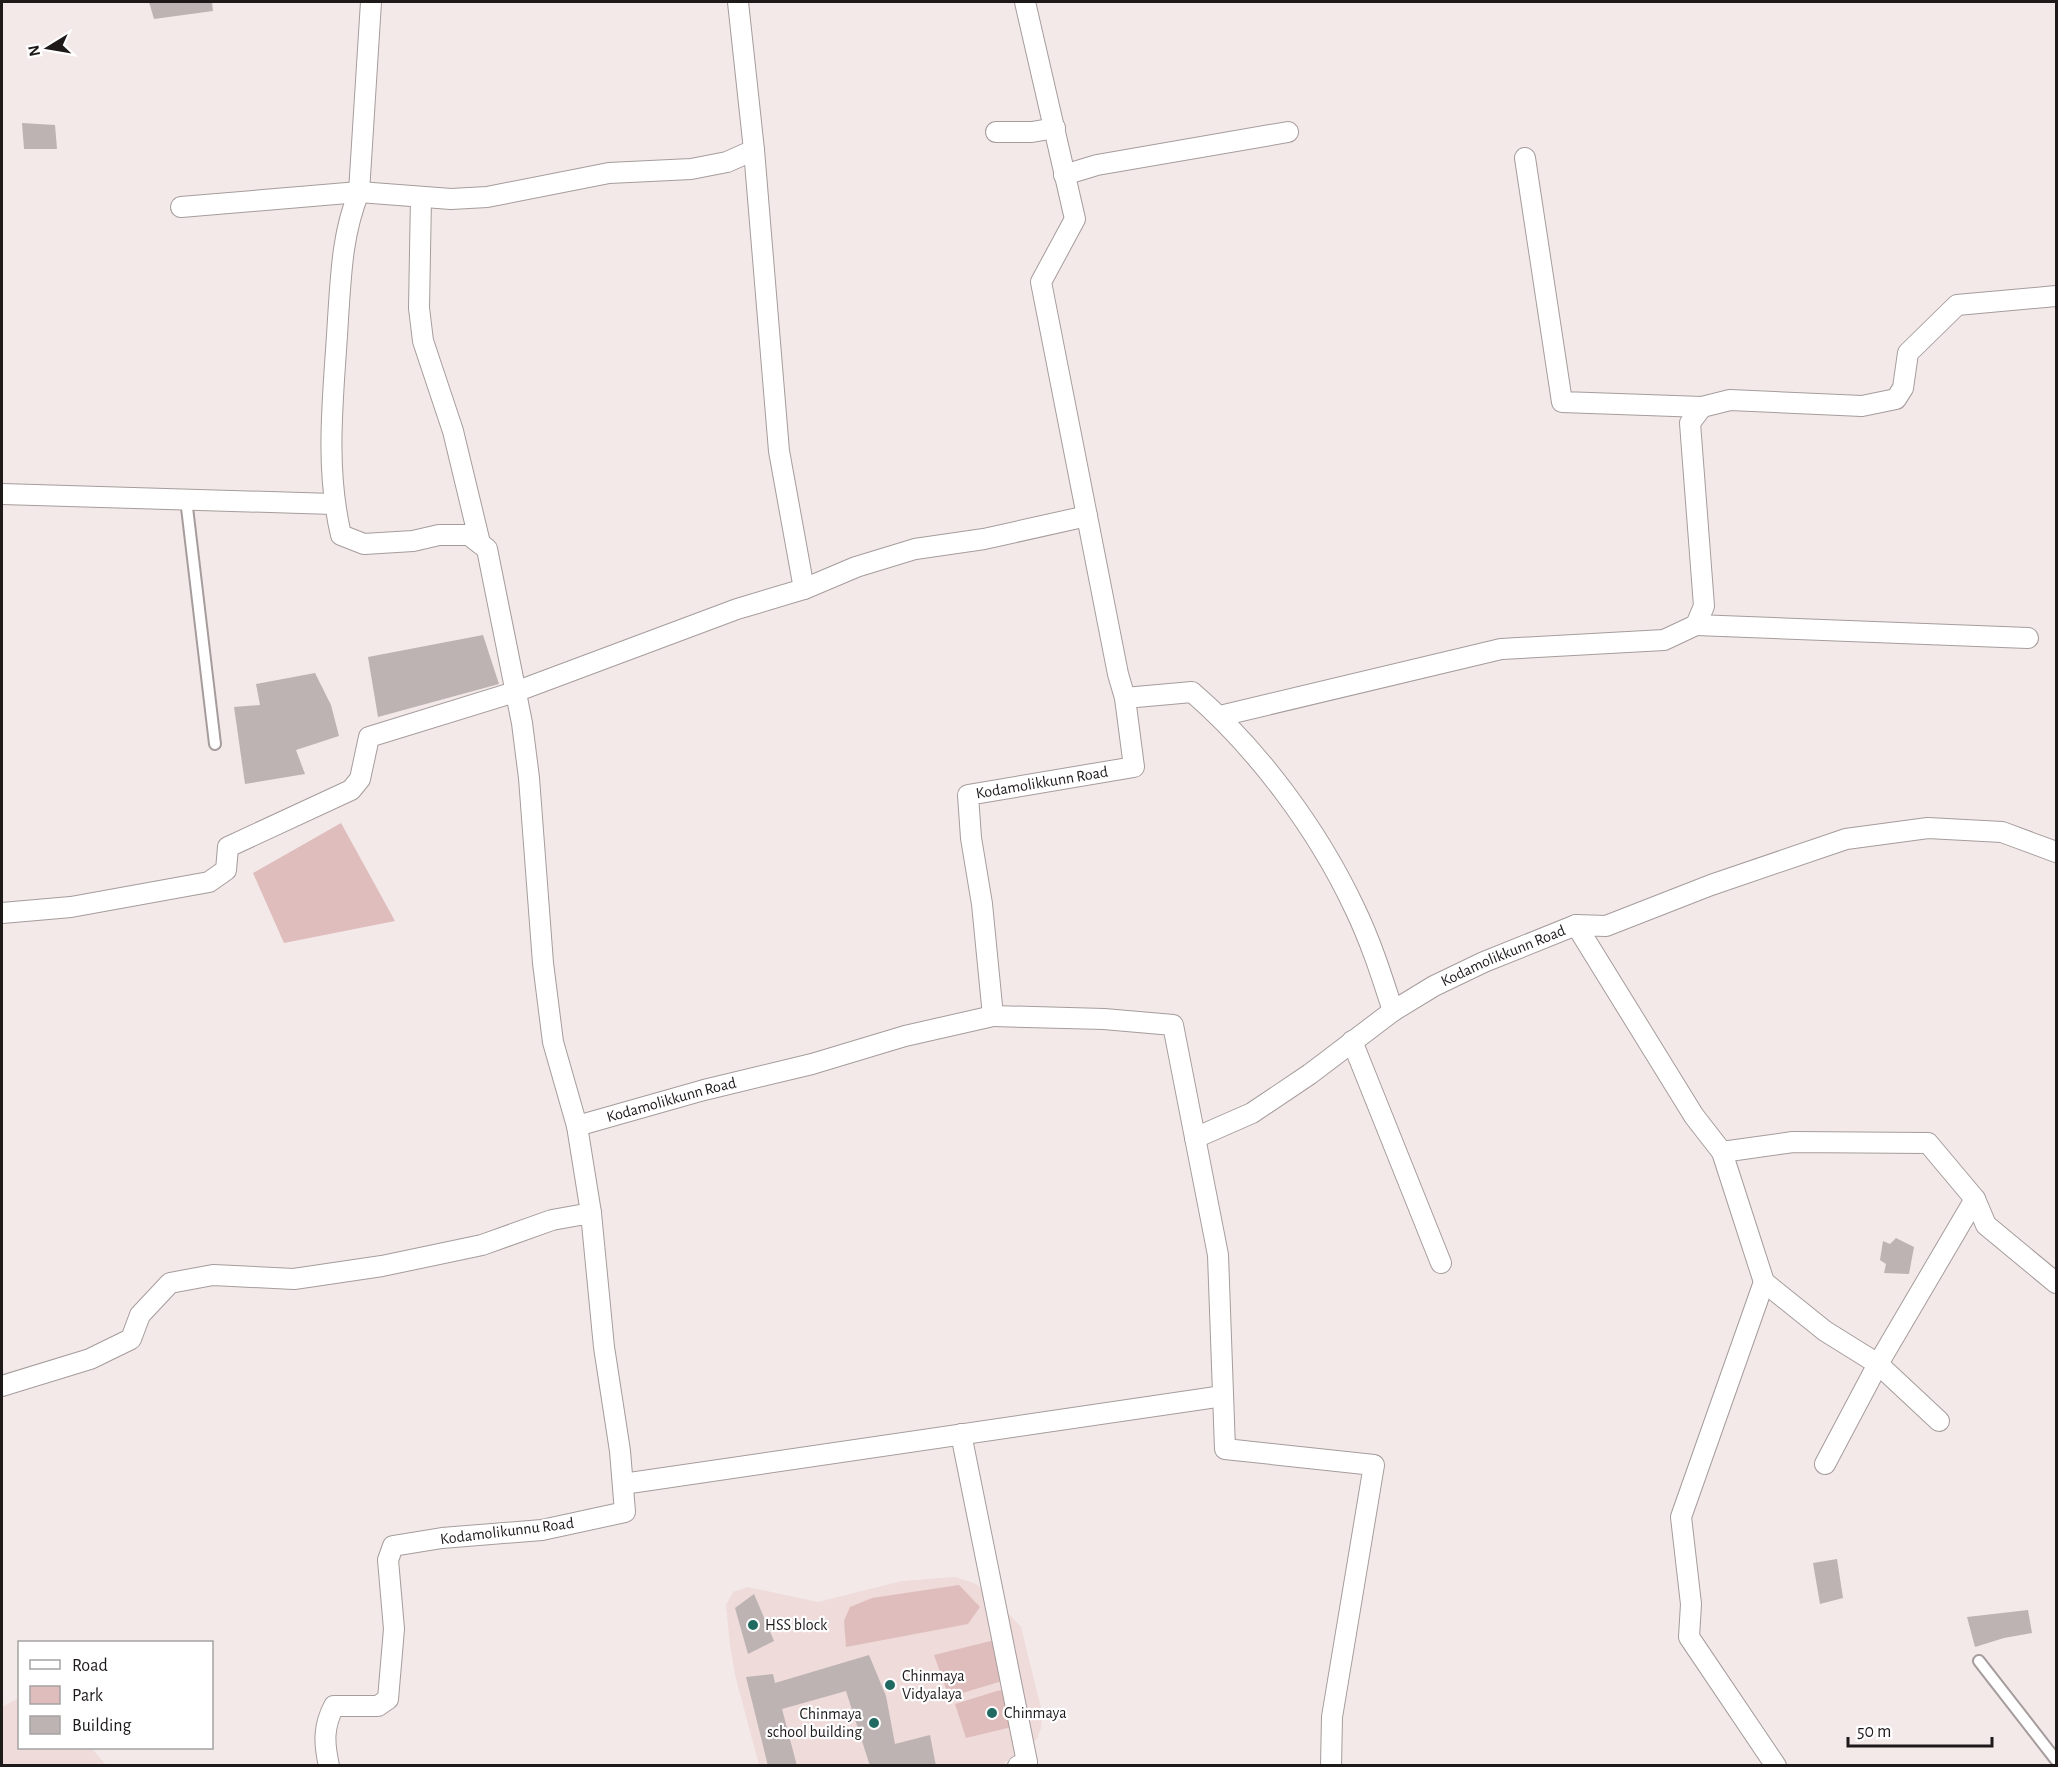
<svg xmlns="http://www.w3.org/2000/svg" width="2058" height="1767" viewBox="0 0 2058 1767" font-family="'Alegreya Sans',sans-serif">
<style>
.built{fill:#eedbda}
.green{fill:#dfbdbc}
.building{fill:#bcb3b2}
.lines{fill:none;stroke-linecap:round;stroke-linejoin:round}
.lane-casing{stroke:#a69c9c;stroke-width:14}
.street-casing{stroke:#a69c9c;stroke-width:22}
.lane{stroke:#fff;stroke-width:10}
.street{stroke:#fff;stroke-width:20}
.poi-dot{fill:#216a62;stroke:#fff;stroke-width:2}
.labels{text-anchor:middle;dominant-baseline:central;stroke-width:4.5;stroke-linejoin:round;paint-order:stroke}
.street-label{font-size:16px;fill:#1e1a1a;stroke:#fff}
.poi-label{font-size:16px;fill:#1e1a1a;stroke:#fff;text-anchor:start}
</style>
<rect width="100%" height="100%" fill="#f3e9e9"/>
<!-- built -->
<g class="built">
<path d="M955,1577l19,6 16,11 31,33 21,85 -1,16 -4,11 -35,26h-243l-24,-90 -5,-30 -4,-40 7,-13 15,-5 70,15 84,-21z"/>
<path d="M19,1698l1,50h71l15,17h-104v-58z"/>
</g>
<!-- green -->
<g class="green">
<path d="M341,823l54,98 -111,22 -31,-70z"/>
<path d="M959,1585l21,22 -12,17 -122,23 -2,-26 6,-14 22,-9z"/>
<path d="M1011,1636l8,40 -70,21 -15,-42z"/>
<path d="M1021,1687l8,36 -63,15 -11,-34 42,-13z"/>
</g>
<!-- building -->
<g class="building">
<path d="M149,2h63l1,9 -59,8z"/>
<path d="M22,123l33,2 2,24h-33z"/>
<path d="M483,635l16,49 -121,33 -10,-60z"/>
<path d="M315,673l16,32 8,31 -43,14 9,24 -60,10 -11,-77 26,-2 -4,-21z"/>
<path d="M1896,1238l18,9 -5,27 -25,-1 2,-9 -6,-4 3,-19 7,3z"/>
<path d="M1837,1559l6,39 -23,6 -7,-41z"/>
<path d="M754,1594l20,47 -26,13 -13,-46z"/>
<path d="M2028,1610l4,23 -28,5 -29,9 -8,-30z"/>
<path d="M869,1655l17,41 9,48 35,-9 6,31h-66l-24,-75 -64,18 15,57h-29l-22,-89 27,-3 2,9z"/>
</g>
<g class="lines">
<!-- lane casing -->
<g class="lane-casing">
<g id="lane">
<path d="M186,499l29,245"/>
<path d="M1979,1661l77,99"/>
</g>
</g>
<!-- street casing -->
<g class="street-casing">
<g id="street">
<path d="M371,2l-12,190c-17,42 -18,83 -21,127 -4,73 -14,144 3,216l23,9 49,-3 26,-6h30l18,14 35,174 7,55 14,185 10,79 24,84"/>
<path d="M738,2l16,148 25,301 25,138"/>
<path d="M1025,2l50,217 -34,63 77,392 7,24"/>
<path d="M996,132h36l23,-4"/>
<path d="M1525,158l37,244 140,5"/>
<path d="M1064,175l33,-10 191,-33"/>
<path d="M421,197l-2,111 4,33 30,90 27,112"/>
<path d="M181,207l178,-15 92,7 36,-2 122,-24 82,-4 36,-7 27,-12"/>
<path d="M2,494l331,10"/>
<path d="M1696,625l332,13"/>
<path d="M1220,716l281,-67 163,-9 32,-15 8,-19 -14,-183 12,-16 28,-7 132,6 34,-7 7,-11 5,-35 49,-48 99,-9"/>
<path d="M2,913l69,-6 138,-25 17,-12 2,-23 123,-57 9,-11 9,-42 146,-45 222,-83 67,-20 52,-22 59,-18 69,-10 103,-23"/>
<path d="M993,1016l111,3 69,6 45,230 7,194 149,16 -42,252 -1,49"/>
<path d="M1352,1041l89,222"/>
<path d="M1195,1138l57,-25 58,-39 83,-63"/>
<path d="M1722,1152l71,-10 135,1 47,56 11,26 70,58"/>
<path id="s1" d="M591,1213l-14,-87 127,-36 108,-26 93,-28 88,-20 -11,-112 -11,-66 -3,-43 166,-28 -9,-69 67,-6c66,57 126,138 163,217 16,33 27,68 38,102l41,-25 50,-24 92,-37"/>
<path d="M1764,1282l-83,235 10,87 -2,33 87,129"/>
<path d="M2,1386l88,-27 41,-20 9,-24 30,-32 43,-8 81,4 88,-13 100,-21 70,-25 39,-7 13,134 16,104 5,61 -83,18 -100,8 -49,8 -5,14 6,69 -6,70 -10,7h-44c-11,21 -10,37 -5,60"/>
<path d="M1939,1421l-61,-57 -53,-33 -61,-49 -42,-130 -28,-36 -118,-191 30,1 105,-41 135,-46 82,-11 74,4 54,20"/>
<path d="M961,1434l66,328 -9,4"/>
<path d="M1825,1464l53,-100 97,-165"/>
<path d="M623,1484l600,-88"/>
</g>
</g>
<!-- lane -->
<use href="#lane" class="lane"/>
<!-- street -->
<use href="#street" class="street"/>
</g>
<!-- markers -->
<g class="poi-dot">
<circle cx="753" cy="1625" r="6"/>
<circle cx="890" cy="1685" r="6"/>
<circle cx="992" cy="1713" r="6"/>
<circle cx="874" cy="1723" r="6"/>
</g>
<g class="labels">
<!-- street labels -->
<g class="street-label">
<text stroke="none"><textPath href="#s1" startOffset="816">Kodamolikkunn Road</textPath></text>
<text stroke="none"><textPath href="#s1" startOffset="1552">Kodamolikkunn Road</textPath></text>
<text stroke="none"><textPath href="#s1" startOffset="186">Kodamolikkunn Road</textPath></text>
<text transform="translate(507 1531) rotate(-7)">Kodamolikunnu Road</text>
</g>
<!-- poi labels -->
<g class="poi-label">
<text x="765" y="1625">HSS block</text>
<text x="902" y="1676">Chinmaya<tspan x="902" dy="18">Vidyalaya</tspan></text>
<text x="1004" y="1713">Chinmaya</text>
<text x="862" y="1714" text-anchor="end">Chinmaya<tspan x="862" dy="18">school building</tspan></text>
</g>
</g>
<!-- border -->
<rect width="2058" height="1767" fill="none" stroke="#1e1a1a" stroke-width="6"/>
<!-- legend -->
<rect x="18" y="1641" width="195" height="108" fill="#ffffff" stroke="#a5a3a3" stroke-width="1.5"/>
<rect x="30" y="1660" width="30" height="9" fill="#ffffff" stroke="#a5a3a3" stroke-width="1.5"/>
<text x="72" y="1671" font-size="18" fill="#1e1a1a">Road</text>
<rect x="30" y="1686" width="30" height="18" fill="#dfbdbc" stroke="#a5a3a3" stroke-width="1.5"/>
<text x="72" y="1701" font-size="18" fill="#1e1a1a">Park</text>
<rect x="30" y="1716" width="30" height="18" fill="#bcb3b2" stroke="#a5a3a3" stroke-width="1.5"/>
<text x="72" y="1731" font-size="18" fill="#1e1a1a">Building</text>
<!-- north arrow -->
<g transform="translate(48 48) rotate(259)" stroke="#ffffff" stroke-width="4.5" paint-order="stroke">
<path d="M0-4.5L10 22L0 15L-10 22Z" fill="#1e1a1a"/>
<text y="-9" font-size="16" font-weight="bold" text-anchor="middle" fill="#1e1a1a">N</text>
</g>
<!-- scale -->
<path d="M1848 1737v9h144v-9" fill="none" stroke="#1e1a1a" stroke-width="3"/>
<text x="1857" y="1737" font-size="18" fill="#1e1a1a" stroke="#ffffff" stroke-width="4.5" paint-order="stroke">50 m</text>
</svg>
